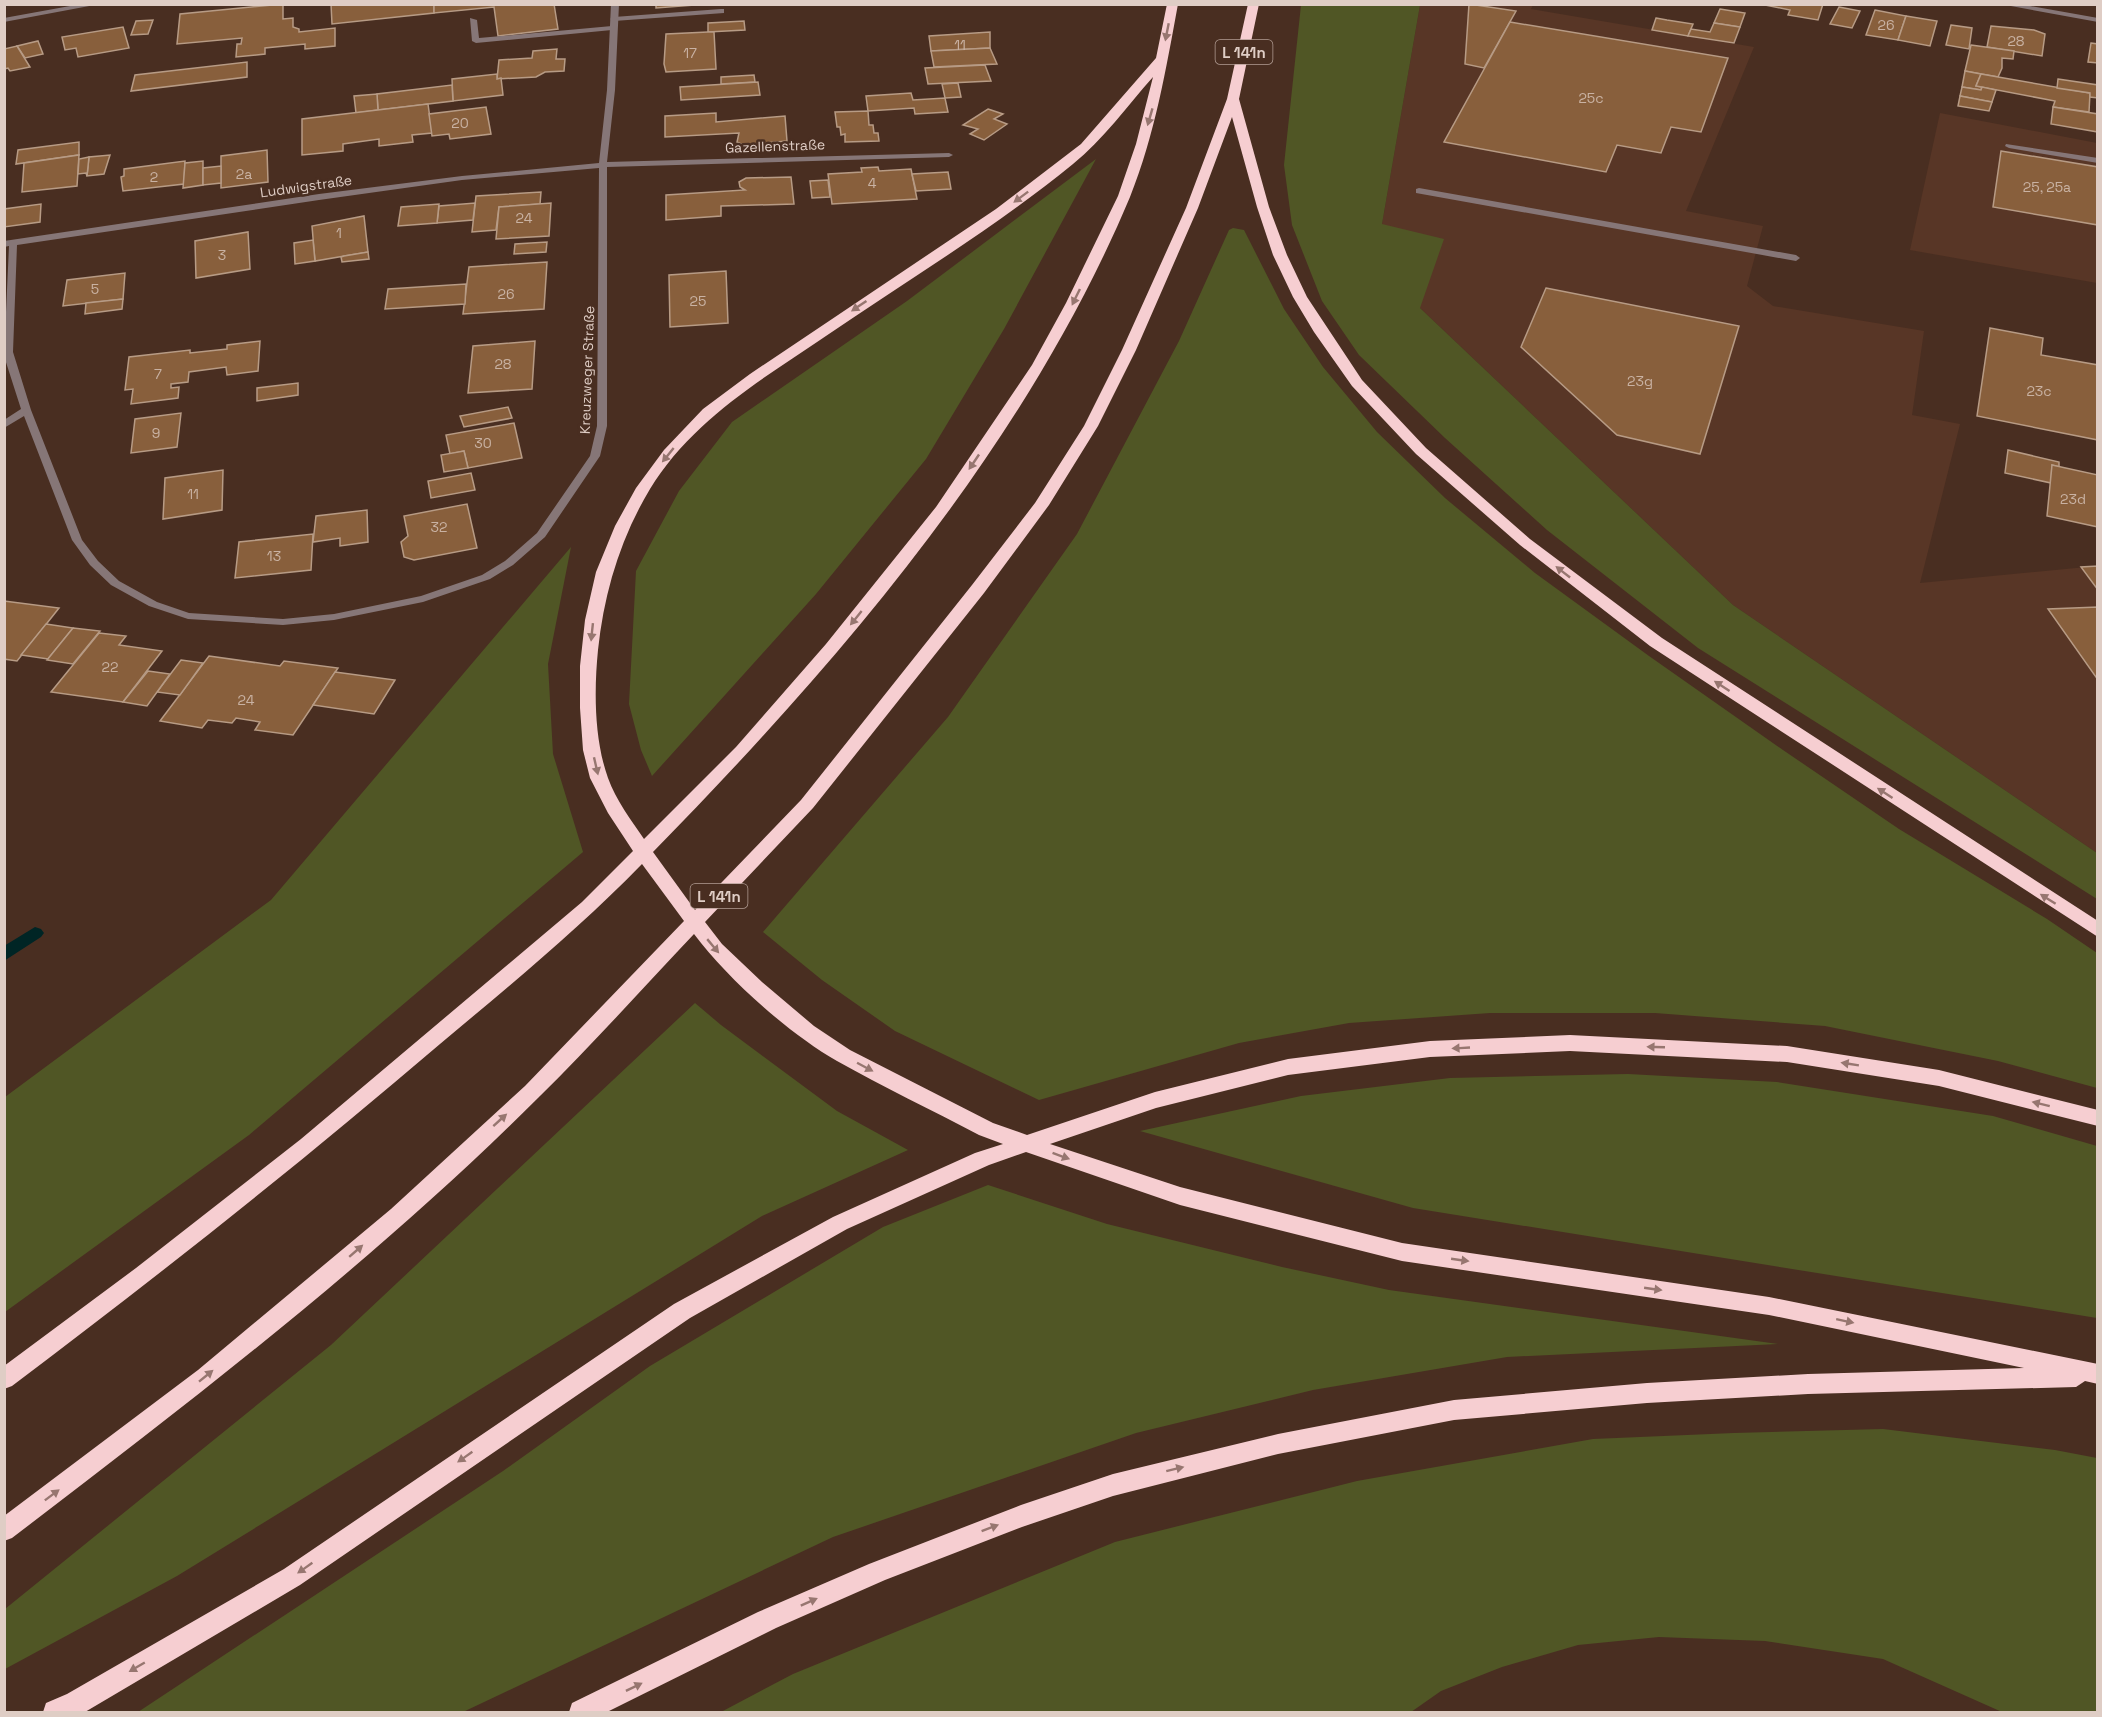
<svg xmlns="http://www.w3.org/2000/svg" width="2102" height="1717" viewBox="0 0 2102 1717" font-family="'Space Grotesk',sans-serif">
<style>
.built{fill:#583626}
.green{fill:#505625}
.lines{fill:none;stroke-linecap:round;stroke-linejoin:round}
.stream{fill:#002525;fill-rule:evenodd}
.building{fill:#885f3c;stroke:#b79b85;stroke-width:1.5}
.lane{fill:#867677;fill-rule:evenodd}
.street{fill:#867677;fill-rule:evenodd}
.highway{fill:#f6ced1;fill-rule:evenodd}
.oneway{fill:#977670}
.labels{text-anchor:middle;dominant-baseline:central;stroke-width:5;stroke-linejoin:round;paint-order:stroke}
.number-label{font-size:14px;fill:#c9b2a3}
.far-street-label{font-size:14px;fill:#dfcdc5;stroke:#492e21}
.shield{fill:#492e21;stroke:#b29d94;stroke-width:1.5}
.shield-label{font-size:15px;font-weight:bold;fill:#dfcdc5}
</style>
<rect width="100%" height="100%" fill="#492e21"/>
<!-- built -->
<g class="built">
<path d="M1420,5h113l-2,4 223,38 -68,164 77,15 -16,60 26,20 151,25 -12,84 48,9 -40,159 177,-17v287l-364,-248 -313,-297 -38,-84z"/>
<path d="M1940,113l157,30v140l-187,-33z"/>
</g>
<!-- green -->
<g class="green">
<path d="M1301,5h119l-38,219 62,15 -24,69 313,297 364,248v46l-399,-251 -151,-118 -102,-92 -86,-83 -37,-54 -30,-76 -8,-60z"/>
<path d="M1096,159l-92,170 -78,130 -110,135 -164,182 -11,-26 -12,-46 7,-133 43,-80 53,-69 175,-121z"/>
<path d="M1233,228l11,2 40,79 39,58 54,65 68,66 90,75 114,83 134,94 116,79 148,90 50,34v135l-99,-27 -173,-35 -170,-13h-165l-141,10 -110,20 -200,57 -144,-69 -73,-51 -59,-48 185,-215 129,-183 102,-193 50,-111z"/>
<path d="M571,547l-23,117 5,90 30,98 -334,283 -244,177v-215l266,-197z"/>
<path d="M695,1003l26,22 116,86 71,39 -146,66 -585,360 -172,93v-60l326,-264z"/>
<path d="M1628,1074l149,8 216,34 104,30v172l-684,-110 -273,-77 161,-35 149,-18z"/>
<path d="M988,1185l119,39 175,43 107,23 389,54 -271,13 -194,33 -177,43 -303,104 -370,175h-325l365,-241 147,-105 233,-139z"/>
<path d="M1883,1429l172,21 42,8v254h-95l-119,-53 -118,-18 -106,-4 -81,8 -76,22 -61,24 -30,21h-690l72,-38 322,-132 242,-61 236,-42 141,-6z"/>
</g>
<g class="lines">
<!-- stream -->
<path class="stream" d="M35,927l6,2 3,4 -3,4 -37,24v-15z"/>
</g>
<!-- building -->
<g class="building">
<path d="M283,4v15l10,-1v9l6,2v3l36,-4v18l-30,3v-5l-40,4v6l-29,3 1,-13h4l1,-6 -65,6 3,-30z"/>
<path d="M331,4h103v9l-102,11z"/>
<path d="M434,4h120l4,25 -60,7 -4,-29 -60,6z"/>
<path d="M656,4h52l-52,4z"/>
<path d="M1469,4l47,7 -32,57 -19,-4z"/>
<path d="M1760,4h63l-5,16 -30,-5 2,-5z"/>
<path d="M1839,7l21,4 -8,17 -22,-4z"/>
<path d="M1720,9l25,4 -5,14 -26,-4z"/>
<path d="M1875,10l31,6 -8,24 -32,-5z"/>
<path d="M1906,16l31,5 -7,25 -32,-6z"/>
<path d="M1656,18l11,2 26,4 -5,12 -36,-6z"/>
<path d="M153,20l-5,14 -17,1 5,-14z"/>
<path d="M744,21l1,9 -37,2v-9z"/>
<path d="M1510,22l218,36 -27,74 -30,-5 -10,26 -44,-8 -11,27 -162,-30z"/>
<path d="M1714,23l26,4 -6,16 -46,-7 3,-7 19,3z"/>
<path d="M1951,25l21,3 -3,21 -23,-4z"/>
<path d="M1991,26l43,4 11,4 -3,22 -55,-9z"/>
<path d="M123,27l6,21 -51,9 -2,-9 -11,2 -3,-13z"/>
<path d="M708,32h6l2,37 -50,3 -2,-8 2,-30z"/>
<path d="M990,32v16l-59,3 -2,-15z"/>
<path d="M38,41l5,13 -18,4 -8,-12z"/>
<path d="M2091,43l7,1v19l-10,-1z"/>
<path d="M1971,45l43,6 -1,8 -11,-1v10l-4,9 -33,-6z"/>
<path d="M17,46l13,21 -20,4 -2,-3 -4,1v-20z"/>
<path d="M990,48l7,16 -63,3 -3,-16z"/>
<path d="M557,49l-1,10h9l-1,12 -19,1 -9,5 -39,2 2,-19 33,-2 1,-7z"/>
<path d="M247,62v15l-116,14 4,-16z"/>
<path d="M985,65l6,16 -63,3 -3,-16z"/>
<path d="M1965,71l16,3 -5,12 6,1 -1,3 -19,-3z"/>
<path d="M497,74v5l4,-1 2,17 -50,6 -1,-22z"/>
<path d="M1981,74l109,19 -1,19 -36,-5 2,-6 -79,-15z"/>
<path d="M754,75l1,7 -34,2v-7z"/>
<path d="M2058,79l40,6v13l-8,-1v-4l-33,-5z"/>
<path d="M758,82l2,13 -79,5 -1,-13z"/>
<path d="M958,83l3,14 -16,1 -3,-14z"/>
<path d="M452,85l1,16 -75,9 -1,-16z"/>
<path d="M1962,87l19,3 1,-3 14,3 -4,12 -32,-6z"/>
<path d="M911,93l2,7 32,-2 3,14 -33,2 -1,-6 -46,3 -2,-15z"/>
<path d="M377,94l1,16 -22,3 -2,-17z"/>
<path d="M1960,96l32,6 -3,9 -31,-5z"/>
<path d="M428,104l4,29 -20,2 1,7 -34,4v-7l-36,5v7l-41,4v-36z"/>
<path d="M486,107l5,27 -41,5 -1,-5 -17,2 -3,-22z"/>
<path d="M2053,107l45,7v18l-47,-8z"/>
<path d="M988,109l15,5 -9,5 13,5 -23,16 -14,-6 8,-5 -15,-4z"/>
<path d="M868,111l1,14h4l1,8h4l1,8 -34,1v-8l-4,1 -1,-8h-3l-2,-15z"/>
<path d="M716,113v9l69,-6 2,25 -44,4 -6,-3 2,-9 -74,4v-21z"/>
<path d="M79,142v13l-63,9 2,-14z"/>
<path d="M267,150l1,32 -47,6v-32z"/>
<path d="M2001,151l97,16v58l-105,-18z"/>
<path d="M79,155l-2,31 -55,6 2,-29z"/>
<path d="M110,155l-6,19 -17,2 2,-19z"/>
<path d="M89,157l-2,19 -1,-3 -8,1 1,-15z"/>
<path d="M185,161l-1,23 -61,7 -2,-14 3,-1v-7z"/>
<path d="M203,161v24l-20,3 2,-25z"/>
<path d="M221,166v17l-18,2v-17z"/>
<path d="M878,167l1,4 32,-2 6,30 -85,5 -4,-30 34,-2 -1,-4z"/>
<path d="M948,172l3,17 -35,2 -4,-17z"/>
<path d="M791,177l3,27 -73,2v10l-55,4v-25l79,-5 -5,-3 -1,-5 7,-4z"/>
<path d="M828,180l2,17 -18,1 -2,-17z"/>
<path d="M541,192l-1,12 -41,3 -3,23 -24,2 4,-36z"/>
<path d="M475,203l-2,17 -36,3 2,-17z"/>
<path d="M551,203l-2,33 -53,3 3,-32z"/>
<path d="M41,204l-1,18 -36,5v-18z"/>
<path d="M439,204l-2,19 -39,3 3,-19z"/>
<path d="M364,216l4,36 -53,9 -3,-35z"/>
<path d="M248,232l2,37 -54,9 -1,-37z"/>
<path d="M313,240l2,21 -20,3 -1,-21z"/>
<path d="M547,242l-1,10 -32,2 1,-10z"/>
<path d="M368,252l1,7 -27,3 -1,-5 3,-1z"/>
<path d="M547,262l-3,47 -81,5 6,-47z"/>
<path d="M726,271l2,52 -58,4 -1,-52z"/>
<path d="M125,273l-2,26 -60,7 4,-26z"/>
<path d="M466,284l-1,20 -80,5 3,-20z"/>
<path d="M1546,288l193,38 -39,128 -83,-19 -96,-88z"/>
<path d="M123,299l-1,10 -37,5 1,-11z"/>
<path d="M1990,328l53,10 -2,17 57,10v75l-121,-24z"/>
<path d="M260,341l-2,30 -31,4 -1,-8 -37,5 -1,10 -17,2v4l8,-1 -1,11 -47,6 2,-15 -8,1 4,-33 61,-7v3l37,-4v-4z"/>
<path d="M535,341l-3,48 -64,4 5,-47z"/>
<path d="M298,383v12l-41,6v-13z"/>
<path d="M508,407l4,11 -48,9 -4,-11z"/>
<path d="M181,413l-4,34 -46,6 4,-34z"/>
<path d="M514,423l8,35 -54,10 -4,-17 -14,3 -4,-19z"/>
<path d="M2008,450l51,12v5l-7,-2 -1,18 -46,-10z"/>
<path d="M464,451l4,17 -24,4 -3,-17z"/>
<path d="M2052,465l46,10v52l-51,-11z"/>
<path d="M223,470l-1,40 -59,9 2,-41z"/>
<path d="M471,473l4,17 -44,8 -3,-17z"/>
<path d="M467,504l10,44 -63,12 -10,-3 -3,-15 7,-6 -4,-20z"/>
<path d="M367,510l1,32 -28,4v-8l-27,4 3,-26z"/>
<path d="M313,534l-2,36 -76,8 4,-36z"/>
<path d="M2098,566v24l-17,-23z"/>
<path d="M4,601l55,7 -42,53 -13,-2z"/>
<path d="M2098,607v73l-50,-71z"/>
<path d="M46,624l27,4 -25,31 -27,-4z"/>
<path d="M73,628l27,3 -27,33 -26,-4z"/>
<path d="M99,633l27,3 -7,9 43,6 -39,51 -72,-10z"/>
<path d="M209,656l71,10 4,-5 54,7 -45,67 -38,-5 5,-8 -24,-4 -4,5 -24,-3 -6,8 -42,-7z"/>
<path d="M181,660l22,3 -23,32 -23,-3z"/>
<path d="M148,671l22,3 -23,32 -24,-4z"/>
<path d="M335,672l60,8 -21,34 -61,-9z"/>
</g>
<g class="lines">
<!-- lane -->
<g class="lane">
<path d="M721,9h3v4l-110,8 -4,-2 4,-2z"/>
<path d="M470,18l7,2 2,18 133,-12 4,2 -4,2 -136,13 -4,-2z"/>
<path d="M2006,144l92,14v5l-89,-15 -4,-2z"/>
<path d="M1419,188l377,67 4,3 -4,3 -380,-68v-4z"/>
</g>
<!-- street -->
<g class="street">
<path d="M81,4h19l-96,18v-4z"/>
<path d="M611,4h8l-4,86 -8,72 342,-9 4,2 -4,2 -342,10v259l-7,30 -55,81 -32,28 -23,14 -67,23 -89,18 -51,5 -95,-6 -39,-13 -38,-21 -21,-20 -18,-25 -48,-124 -20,12v-8l17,-11 -17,-53 5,-110 -5,1v-6l315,-47 143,-18 137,-13 8,-73zM599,168l-2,258 -7,30 -53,77 -32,28 -23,14 -61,21 -87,18 -51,5 -94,-6 -32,-11 -38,-21 -21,-20 -16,-21 -51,-130 -18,-58 4,-107 302,-45 143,-20z"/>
<path d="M2000,4h19l79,14v4z"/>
</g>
<!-- highway -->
<path class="highway" d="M1167,4h11c-12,65 -23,131 -48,193 -104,248 -290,464 -477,655l42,58 106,-110 171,-215 63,-82 49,-77 38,-76 64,-142 41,-109 21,-95h11l-20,95 30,108 18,48 20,42 55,83 64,68 104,91 132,99 436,283v16l-448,-291 -130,-101 -104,-91 -64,-68 -38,-54 -21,-35 -20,-42 -16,-48 -25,-90 -34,91 -62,142 -38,76 -49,79 -65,88 -171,215 -108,114 17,22 40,38 52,44 36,24 143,73 34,12 128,-43 133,-33 142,-18 140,-6 217,11 152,24 159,40v16l-159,-40 -152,-24 -217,-11 -140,6 -142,18 -132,33 -106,36 130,43 222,56 367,54 329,67v20l-13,-3 -9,6 -268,7 -161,9 -193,17 -176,34 -165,42 -91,31 -137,53 -109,48 -169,84h-38l3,-9 186,-91 111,-48 152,-59 92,-31 165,-40 176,-34 193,-17 161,-9 216,-6 -255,-53 -367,-54 -222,-56 -154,-53 -37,13 -142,64 -157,89 -390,267 -215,127h-42l3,-9 21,-9 217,-125 390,-265 159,-87 142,-64 28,-9 -24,-9c-47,-25 -96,-48 -142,-74 -49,-28 -109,-82 -143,-127 -52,55 -102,111 -155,163 -162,162 -345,302 -527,441l-8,3v-25l194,-146 193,-161 134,-123 159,-165 -42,-57c-63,65 -133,122 -202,180 -139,119 -282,232 -428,342l-8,3v-23l132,-98 165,-129 281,-237 51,-51 -25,-38 -18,-35 -7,-28 -3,-42v-42l5,-46 11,-48 19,-46 21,-38 28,-38 39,-41 47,-35 246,-165 85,-65 75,-86zM1153,77l-17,67 -18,52 -52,107 -34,62 -96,142 -110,137 -90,103 -92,92c-13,-19 -28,-39 -36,-61 -14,-39 -14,-88 -10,-128 6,-57 22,-111 52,-161 41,-67 109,-108 173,-151 83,-57 172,-110 250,-174 30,-24 54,-58 80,-87z"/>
</g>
<!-- one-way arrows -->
<defs><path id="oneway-solid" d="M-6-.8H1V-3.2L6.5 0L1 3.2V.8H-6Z" transform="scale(1.5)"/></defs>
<g class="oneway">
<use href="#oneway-solid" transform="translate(1167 32) rotate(101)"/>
<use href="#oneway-solid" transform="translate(1150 117) rotate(106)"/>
<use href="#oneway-solid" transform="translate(1021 197) rotate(143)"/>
<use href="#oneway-solid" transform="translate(1076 297) rotate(116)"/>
<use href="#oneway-solid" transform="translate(859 306) rotate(146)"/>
<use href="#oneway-solid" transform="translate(668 455) rotate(129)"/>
<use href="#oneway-solid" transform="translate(974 462) rotate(124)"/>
<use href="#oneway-solid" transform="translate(1563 572) rotate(-142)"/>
<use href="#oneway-solid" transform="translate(856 618) rotate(129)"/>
<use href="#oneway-solid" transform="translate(592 632) rotate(96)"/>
<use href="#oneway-solid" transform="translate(1722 686) rotate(-147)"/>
<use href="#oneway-solid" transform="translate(596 766) rotate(77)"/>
<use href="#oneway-solid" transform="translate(1885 793) rotate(-147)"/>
<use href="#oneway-solid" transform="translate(2048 899) rotate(-148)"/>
<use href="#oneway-solid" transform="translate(713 946) rotate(50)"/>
<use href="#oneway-solid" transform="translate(1656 1047) rotate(-178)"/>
<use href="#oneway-solid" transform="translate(1461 1048) rotate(177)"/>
<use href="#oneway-solid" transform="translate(1850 1064) rotate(-171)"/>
<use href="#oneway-solid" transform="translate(865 1067) rotate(28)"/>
<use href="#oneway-solid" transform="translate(2041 1104) rotate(-166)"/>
<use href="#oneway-solid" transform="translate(500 1120) rotate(-42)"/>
<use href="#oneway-solid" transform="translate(1061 1156) rotate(20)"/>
<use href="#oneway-solid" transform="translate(356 1251) rotate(-41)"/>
<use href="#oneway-solid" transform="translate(1460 1260) rotate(8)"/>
<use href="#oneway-solid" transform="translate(1653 1289) rotate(8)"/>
<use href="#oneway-solid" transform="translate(1845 1321) rotate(12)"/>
<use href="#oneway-solid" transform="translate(206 1376) rotate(-39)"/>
<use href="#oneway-solid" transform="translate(465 1457) rotate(145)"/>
<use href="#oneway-solid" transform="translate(1175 1469) rotate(-14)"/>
<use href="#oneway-solid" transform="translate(52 1495) rotate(-37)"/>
<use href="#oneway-solid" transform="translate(990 1528) rotate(-21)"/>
<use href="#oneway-solid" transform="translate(305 1568) rotate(145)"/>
<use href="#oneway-solid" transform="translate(809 1602) rotate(-24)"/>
<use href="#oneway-solid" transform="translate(137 1667) rotate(150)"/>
<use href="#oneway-solid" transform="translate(634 1687) rotate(-26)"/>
</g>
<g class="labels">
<!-- number labels -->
<g class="number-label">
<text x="1886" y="25">26</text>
<text x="2016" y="41">28</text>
<text x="960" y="45">11</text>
<text x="690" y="53">17</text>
<text x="1591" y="98">25c</text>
<text x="460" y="123">20</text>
<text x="244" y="174">2a</text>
<text x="154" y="177">2</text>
<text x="872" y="183">4</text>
<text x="2047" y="187">25, 25a</text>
<text x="524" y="218">24</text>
<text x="339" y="233">1</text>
<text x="222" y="255">3</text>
<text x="95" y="289">5</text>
<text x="506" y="294">26</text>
<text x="698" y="301">25</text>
<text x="503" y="364">28</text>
<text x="158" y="374">7</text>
<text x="1640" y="381">23g</text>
<text x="2039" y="391">23c</text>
<text x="156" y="433">9</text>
<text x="483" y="443">30</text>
<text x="193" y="494">11</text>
<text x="2073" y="499">23d</text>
<text x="439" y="527">32</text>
<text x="274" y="556">13</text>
<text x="110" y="667">22</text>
<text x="246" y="700">24</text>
</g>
<!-- far-street labels -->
<g class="far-street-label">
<text transform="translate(775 146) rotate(-2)">Gazellenstraße</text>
<text transform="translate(306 186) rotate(-8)">Ludwigstraße</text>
<text transform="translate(587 370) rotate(-88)">Kreuzweger Straße</text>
</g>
<!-- shield labels -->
<g class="shield">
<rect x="1215.5" y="40" width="57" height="24" rx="4.5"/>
<rect x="690.5" y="884" width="57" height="24" rx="4.5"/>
</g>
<g class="shield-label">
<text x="1244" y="52">L 141n</text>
<text x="719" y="896">L 141n</text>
</g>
</g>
<!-- border -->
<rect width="2102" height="1717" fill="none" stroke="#dfcdc5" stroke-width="12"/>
</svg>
